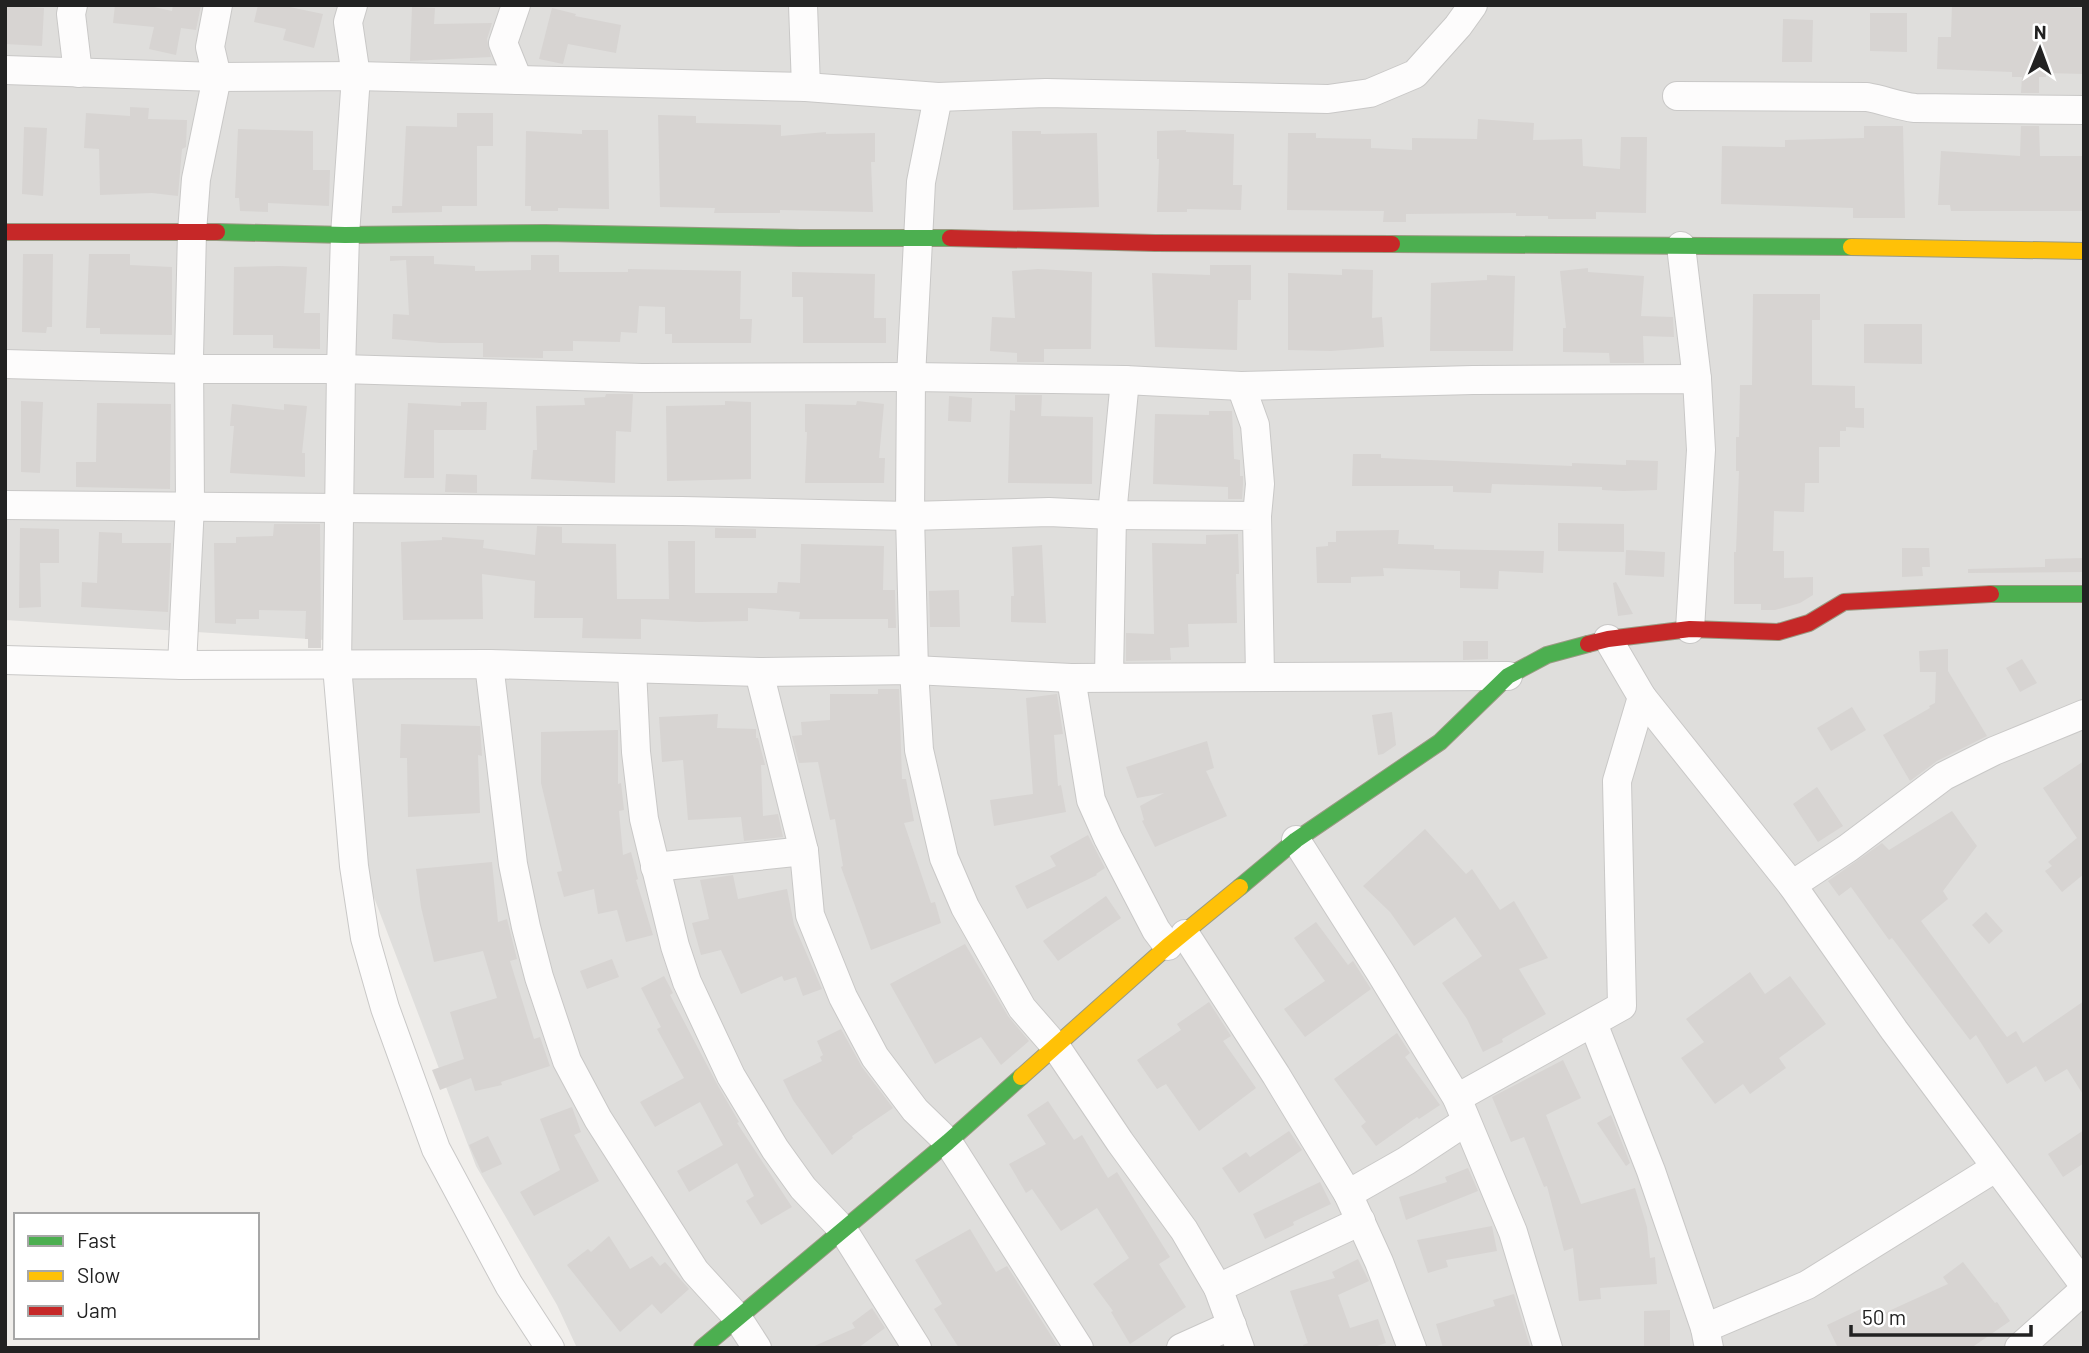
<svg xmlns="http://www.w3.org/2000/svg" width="2089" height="1353" viewBox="0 0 2089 1353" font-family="Barlow,sans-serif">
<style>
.residential{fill:#dfdedc}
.building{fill:#d7d4d2}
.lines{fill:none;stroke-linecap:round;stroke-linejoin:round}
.street-casing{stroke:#c9c8c7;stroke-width:30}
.fast-casing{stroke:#999a82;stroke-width:18}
.slow-casing{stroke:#999a82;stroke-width:18}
.jam-casing{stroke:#999a82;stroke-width:18}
.street{stroke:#fdfcfc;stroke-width:28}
.fast{stroke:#4caf50;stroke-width:16}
.slow{stroke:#ffc107;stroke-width:16}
.jam{stroke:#c62828;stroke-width:16}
</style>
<rect width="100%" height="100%" fill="#f0eeeb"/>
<!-- residential -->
<path class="residential" d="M5,5h2079v1343h-1507l-20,-43 -81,-139 -109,-287 -42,-239 -320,-20z"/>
<!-- building -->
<g class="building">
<path d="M115,5h30l27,6 1,-6h28l-5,25 -15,-2 -5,27 -27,-6 5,-22 -41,-4z"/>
<path d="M258,5h22l43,9 -9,34 -31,-8 3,-11 -32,-7z"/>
<path d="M1952,5h96v2l36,1v66l-38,-1v4h-7v16h-18l1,-16h-10v-5l-75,-3 1,-32h13z"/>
<path d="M5,6l39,2 -2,38 -37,-2z"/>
<path d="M412,7l23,1 -1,16 58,-1 -5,16 4,18 -81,4z"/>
<path d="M552,8l24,6 -1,2 46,9 -5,28 -48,-9 -5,20 -24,-5z"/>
<path d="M1870,13h37v39l-37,-1z"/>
<path d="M1783,19l30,1 -1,42h-30z"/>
<path d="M130,107l19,1 -1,11 39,1 -1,27 -4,2 -4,47 -26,-3 -52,2 -1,-46 -15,-1 2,-35 44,3z"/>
<path d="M457,113h36v33h-16v60h-35v6l-50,1v-7h10l4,-80 51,1z"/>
<path d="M658,115l38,1v7l85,2v11l45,-4v2l49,-1v29h-4l2,50 -93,-2v3h-66l1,-5 -55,-1z"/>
<path d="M1478,119l56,4 -1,17 49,-1 1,27 37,3 1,-32h26l-1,76 -50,-1v7h-48v-3h-32v-3l-110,1v8h-23l1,-11 -97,-1 1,-77h28v5l55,1v9l41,2v-12l65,1z"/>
<path d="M1864,126h39l2,92h-52v-10l-132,-4 1,-58 63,1v-7l79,-2z"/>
<path d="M2021,126h18l1,30h44v55h-133l-1,-6h-12l3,-54 79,5z"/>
<path d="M24,127l23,1 -4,68 -21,-2z"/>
<path d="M238,129l75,2v39h17l-1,36 -61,-3v9l-28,-1 -1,-13h-4z"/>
<path d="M582,130h26l1,79 -51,-1v3h-27v-5h-6l1,-75 56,3z"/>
<path d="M1186,130v2l48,2 -1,51h9l-1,25 -54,-1v3h-30l2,-53h-2v-28z"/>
<path d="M1012,131h29v3l56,-1 2,74 -86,3z"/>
<path d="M23,254h30l-1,73h-5l-1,6 -24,-1z"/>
<path d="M89,254h41v11l42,2v68l-72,-1v-6h-14z"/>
<path d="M531,255h28v17h69v-3l113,2 -1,48h12l-1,24h-79v-9h-7v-27l-26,-1 -2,27 -16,-1 -1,10 -47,-1v10h-30v7l-60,-1v-14h-43l-48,-4 1,-25 16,1 -3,-55 -16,1v-5h44v8l41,2v5l56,-1z"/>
<path d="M1210,265h41v35h-13l-1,50 -82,-3 -3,-74 58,2z"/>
<path d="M280,266l27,1 -3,46h16v36l-47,-1v-13h-40l1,-68z"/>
<path d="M1588,268v4l56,4 -3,40 32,1 1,20 -31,-1 1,27h-34l-1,-10 -46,-1v-24h3l-6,-57z"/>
<path d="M1038,269l54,3 -1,77h-47v13h-27v-9l-27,-2 2,-34 23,1 -3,-47z"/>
<path d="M1342,269l31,1 -1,48 10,-1 2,30 -53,4 -43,-1v-77l54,2z"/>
<path d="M792,272l83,2 -1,44h12v25h-83v-46h-11z"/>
<path d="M1487,275l28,1 -2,75h-83l1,-68 56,-3z"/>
<path d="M1753,294h67v26h-8v65l43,1v22h9v20l-18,-1v4h-6v16h-21v36h-14l-1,29 -30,-1 -1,40h11v27l29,-1v18l-13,8 -25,7h-14v-6h-27v-52h2l3,-81h-3v-34h3l1,-52h12z"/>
<path d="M1864,324h58v40l-58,-1z"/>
<path d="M606,394h27l-2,38 -15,-1 -1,52 -84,-4 2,-29h4l-1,-44 49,-1 -1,-7 21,-1z"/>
<path d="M1015,395h27l-1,21 52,1 -1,67 -84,-1 2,-73 5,1z"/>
<path d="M949,396l23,2 -1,24 -23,-1z"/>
<path d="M21,401l22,1 -3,71 -19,-1z"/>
<path d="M725,401l26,1v77l-84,2 -1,-75 59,-1z"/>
<path d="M857,401l27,3 -5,54h6l-1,25h-79l2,-51h-2v-28l51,1z"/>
<path d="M461,402h26l-1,28h-52v48h-30l4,-75 53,3z"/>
<path d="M97,403l74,1 -1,85 -94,-2v-25h20z"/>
<path d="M232,404l52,6v-6l23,2 -5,47h3v24l-75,-4 4,-47h-4z"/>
<path d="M1209,411h23l2,48 6,1v16h3v8l-1,15h-14v-12l-75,-3 2,-70 54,1z"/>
<path d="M1353,454h28v4l191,8v-3l54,2v-5l32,1 -1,29 -33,1 -22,-1v-3l-110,-3 -1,9 -38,-1v-6h-101z"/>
<path d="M446,474l31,1v18l-32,-1z"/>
<path d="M1558,523l66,1v28l-66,-1z"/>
<path d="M274,524h46l1,124h-13v-9h-3l1,-28 -47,-1v9h-23v5l-21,-1 -1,-80h22v-6l37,-1z"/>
<path d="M537,526l25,1v16l54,1 1,55h52l-1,-58h27v52h82l1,-11 22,1 1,-39 83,2 -1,44h12l1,38h-8v-9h-89l1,-7 -52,-4v13l-50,1 -57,-3v20l-59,-1 1,-20h-49l1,-37 -53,-7 1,45 -80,1 -2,-78 41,-2v-3l42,3 -1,8 52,7z"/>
<path d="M20,528l39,1v34h-19l1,44 -22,1z"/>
<path d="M715,528l41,1v9h-41z"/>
<path d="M1399,530l-1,14 36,1v4l110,2 -1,22 -44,-2 -1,18 -38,-1v-17l-77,-3 1,8 -33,1v6h-34l-1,-36 12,-1v-4h8v-11z"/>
<path d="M99,532l23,1v10h49l-3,69 -87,-5 1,-25 15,1z"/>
<path d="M1238,534l1,40h-3l1,49 -49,1 1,23 -19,1 1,12 -45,1v-28l28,1 -2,-91 54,1v-9z"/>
<path d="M1042,545l4,78 -35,-1v-26h3l-2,-49z"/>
<path d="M1902,548h27l1,19h-8l1,9 -21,1z"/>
<path d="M1626,550l39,2 -1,25 -39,-2z"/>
<path d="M2084,558v14l-116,1v-4l77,-2v-8z"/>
<path d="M1616,582l17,32 -15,2 -5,-33z"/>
<path d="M959,590l1,37h-30l-1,-36z"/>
<path d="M1463,641h25v18l-25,1z"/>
<path d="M1948,649v22l39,65 -50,25 -27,20 -27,-46 47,-27 -1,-2 6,-3 1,-31h-16l-1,-21z"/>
<path d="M2022,659l15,24 -17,9 -14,-24z"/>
<path d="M878,689h21l3,90h4l8,42 -10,2 27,80 4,-1 6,21 -70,27 -30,-83 2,-1 -8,-47 -5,1 -12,-58 -19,1 -7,-27 10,-1 -1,-13 29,-2v-26h48z"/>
<path d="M1057,694l6,40 -9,1 4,51 3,-1 5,27 -72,14 -4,-26 43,-6 -7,-96z"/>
<path d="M1852,707l14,23 -35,21 -14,-23z"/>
<path d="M1392,712l4,33 -13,9 -5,1 -6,-40z"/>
<path d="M718,714l-1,14 39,1v9h2l7,27h-4l2,51 15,-2 5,23 -39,4 -3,-24 -53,3 -5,-60 -21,2 -3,-45z"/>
<path d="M401,724l79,2 2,30 -4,-1 2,58 -72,4 -1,-59h-7z"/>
<path d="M618,730v54l3,-1 3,27 -5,1 4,44 8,-3 7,27 -2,1 17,55 -27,7 -9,-32 -19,4 -4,-25 -30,8 -7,-25 5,-1 -21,-88v-51z"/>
<path d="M1207,741l7,27 -8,3 21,45 -72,31 -13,-26 2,-1 -4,-14 24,-13 -27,5 -11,-31z"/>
<path d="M2084,761v113l-22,18 -17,-21 7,-5 -4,-4 29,-24 -34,-50z"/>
<path d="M1817,787l26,39 -25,16 -25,-38z"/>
<path d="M1952,811l25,35 -34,45 5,8 -27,22 86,116 9,-6 7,12 61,-42v95l-17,-27 -22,13 -9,-16 -29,18 -31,-49 -6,5 -78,-102 -3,2 -38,-53 -12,9 -11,-15 54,-38 7,7z"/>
<path d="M1425,829l41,45 6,-5 28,41 14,-9 34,57 -29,11 27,45 -44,25 1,3 -20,10 -16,-33 -25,-36 40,-27 -27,-39 -41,29 -24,-34 -27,-26z"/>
<path d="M1088,835l17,33 -9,6 1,1 -70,34 -12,-23 41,-20 -6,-10z"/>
<path d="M492,862l6,60 9,-3 10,40 -7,2 24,78 6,-2 10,29 -49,16 1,3 -27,6 -4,-13 -31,12 -8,-20 32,-11 -14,-47 47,-14 -14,-47 -49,11 -13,-55 -5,-38z"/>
<path d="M733,875l5,24 49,-10 7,36 28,64 -19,7 -7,-19 -12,4 -2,-5 -41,18 -20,-44 -20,5 -9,-32 17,-4 -9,-39z"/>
<path d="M1106,896l15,22 -63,43 -15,-20z"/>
<path d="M1986,912l17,19 -14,13 -17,-19z"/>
<path d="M1316,922l32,43 5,-4 18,28 -66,48 -21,-28 41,-28 -31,-43z"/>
<path d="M965,944l43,72 21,25 -28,24 -20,-28 -46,27 -45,-80z"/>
<path d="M612,959l7,18 -32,12 -7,-18z"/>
<path d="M1750,972l15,22 25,-18 36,48 -47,34 7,10 -36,26 -7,-10 -28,20 -34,-46 23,-16 -18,-23z"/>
<path d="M664,976l9,17 -3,2 47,89 22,38 -2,1 55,84 -31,18 -15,-24 8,-5 -17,-33 -48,29 -12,-21 46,-26 -23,-43 -45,25 -15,-25 44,-24 -27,-49 4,-2 -20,-39z"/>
<path d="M1209,1002l22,34 -8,5 33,47 -57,43 -33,-47 -9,5 -20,-29 44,-30 -4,-6z"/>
<path d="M841,1029l21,38 31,41 -41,28 1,2 -21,17 -39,-55 -10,-20 39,-19 -2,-4 3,-2 -6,-14z"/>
<path d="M1397,1033l13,20 -5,4 35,48 -21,14 -2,-2 -41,29 -15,-20 5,-4 -32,-43z"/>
<path d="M1563,1060l18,38 -35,17 35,89 54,-16 12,39 3,31 5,-1 2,27 -57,4 1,11 -22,2 -6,-53 -9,3 -17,-65 -3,1 -20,-50 -13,5 -19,-45z"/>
<path d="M1048,1101l26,39 8,-5 26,43 9,-6 53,85 -11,7 27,43 -56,37 -19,-32 2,-1 -20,-27 36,-26 -32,-50 -36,23 -29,-42 -6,4 -17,-29 37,-20 -19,-29z"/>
<path d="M572,1107l9,25 -7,3 25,46 -65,35 -14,-24 40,-22 -20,-51z"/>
<path d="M1611,1115l19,48 -4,3 -29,-43z"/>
<path d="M2084,1130v33l-21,14 -15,-23z"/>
<path d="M1289,1131l13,19 -63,43 -17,-25 24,-16 4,5z"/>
<path d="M488,1136l14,28 -20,9 -13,-28z"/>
<path d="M1468,1168l10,23 -72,29 -7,-23 48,-15 -2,-5z"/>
<path d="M1320,1182l11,22 -38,18 1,3 -29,14 -12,-25z"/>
<path d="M1492,1226l5,25 -51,9 2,7 -20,6 -11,-33z"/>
<path d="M970,1229l26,43 11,-6 52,82h-100l-25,-39 8,-5 -27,-44z"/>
<path d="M609,1236l21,33 22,-13 8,10 5,-4 24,27 -28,25 -9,-10 -32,28 -53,-67 21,-16 3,3z"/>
<path d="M1358,1259l11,22 -31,14 12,33 28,-9 8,24 -15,5h-67l-1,-3 5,-2 -18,-52 45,-13 -3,-6z"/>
<path d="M1963,1262l32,41 2,-1 13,19 -39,27h-133l-11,-23 36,-17 6,12 79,-36 -5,-7z"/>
<path d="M1514,1294l16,52 -7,2h-80l-7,-24 59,-18 -2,-6z"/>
<path d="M872,1308l13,20 -27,20h-48l45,-20 -3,-5z"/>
<path d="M1670,1310v38h-26v-37z"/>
</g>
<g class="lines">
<!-- street casing -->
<g class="street-casing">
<g id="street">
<path d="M73,5l-2,9 7,59"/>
<path d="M353,5l-5,17 8,54 -11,159 -4,134 -4,297 17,200 11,72 20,70 51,141 73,136 41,63"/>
<path d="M516,5l-13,38 15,37"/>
<path d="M803,5l3,82"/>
<path d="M5,70l212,7 139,-1 450,11 132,10 108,-4 282,6 42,-6 45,-19 43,-48 15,-21"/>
<path d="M1677,96l190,1c17,3 31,9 48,11l169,2"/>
<path d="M938,97l-17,85 -10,195 -1,139 4,154 5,80 25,108 21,49 57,101 34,39 64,95 64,88 34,58 22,60"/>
<path d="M1681,246l16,133"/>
<path d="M5,364l185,5h151l301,9 269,-1 214,3 116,6 232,-6 224,-1 4,71 -11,179"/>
<path d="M1241,386l14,39 5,59 -3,32"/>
<path d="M5,505l677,6 228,5 139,-4 63,3 145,1 3,159"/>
<path d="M1608,639l34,58 150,188 102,145 190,255"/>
<path d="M5,660l177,5 307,-1 270,8 155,-2 157,8 437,-2"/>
<path d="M489,664l24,200 13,63 13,50 28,84 31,58 97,152 42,46 20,31"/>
<path d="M182,665l8,-160 -1,-148 3,-125 4,-53 21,-102 -7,-30 8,-42"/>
<path d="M632,669l4,83 8,67 31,127 12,36 44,94 44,73 28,39 40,42 74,118"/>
<path d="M759,672l45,179 6,64 33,82 32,60 40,53 33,32 131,206"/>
<path d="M1109,676l3,-161 13,-135"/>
<path d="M1071,678l20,122 17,38 48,92 12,16"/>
<path d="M1296,840l84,132 77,126 56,134 35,116"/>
<path d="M655,867l149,-16"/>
<path d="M1792,885l56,-37 96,-72 50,-25 90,-37"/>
<path d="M1185,934l91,141 72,119 31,68 33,86"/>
<path d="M1593,1023l58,148 54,157 4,20"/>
<path d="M1457,1098l165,-92 -5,-225 25,-84"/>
<path d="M1348,1194l58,-33 59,-39"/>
<path d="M1218,1288l143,-67"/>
<path d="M1705,1328l102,-43 188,-117"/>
<path d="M1181,1348l51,-23"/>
<path d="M2019,1348l65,-58"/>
</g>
</g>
<!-- fast casing -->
<g class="fast-casing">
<g id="fast">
<path d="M217,232l128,3 200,-2 255,5h150"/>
<path d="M1392,244l459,3"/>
<path d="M1991,594h93"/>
<path d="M1240,887l56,-47 144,-98 68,-66 39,-21 41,-11"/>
<path d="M702,1348l246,-206 73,-65"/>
</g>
</g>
<!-- slow casing -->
<g class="slow-casing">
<g id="slow">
<path d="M1851,247l233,4"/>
<path d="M1021,1077l147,-131 72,-59"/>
</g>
</g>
<!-- jam casing -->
<g class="jam-casing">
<g id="jam">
<path d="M5,232h212"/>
<path d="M950,238l205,5 237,1"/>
<path d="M1588,644l20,-5 82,-10 88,3 31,-9 35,-21 147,-8"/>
</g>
</g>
<!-- street -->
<use href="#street" class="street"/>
<!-- fast -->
<use href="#fast" class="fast"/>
<!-- slow -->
<use href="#slow" class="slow"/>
<!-- jam -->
<use href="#jam" class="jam"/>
</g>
<!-- border -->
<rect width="2089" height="1353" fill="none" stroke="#222222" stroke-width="14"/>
<!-- legend -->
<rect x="14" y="1213" width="245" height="126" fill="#ffffff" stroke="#a7a7a7" stroke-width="2"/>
<rect x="28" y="1236" width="35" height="10" fill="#4caf50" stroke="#a7a7a7" stroke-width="2"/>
<text x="77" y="1248" font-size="21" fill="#222222">Fast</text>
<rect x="28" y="1271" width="35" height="10" fill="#ffc107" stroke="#a7a7a7" stroke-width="2"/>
<text x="77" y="1283" font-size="21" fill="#222222">Slow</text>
<rect x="28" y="1306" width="35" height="10" fill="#c62828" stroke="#a7a7a7" stroke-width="2"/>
<text x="77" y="1318" font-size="21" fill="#222222">Jam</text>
<!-- north arrow -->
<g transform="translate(2040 49) rotate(1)" stroke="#ffffff" stroke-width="5" paint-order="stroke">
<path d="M0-5L12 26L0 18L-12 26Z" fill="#222222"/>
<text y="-10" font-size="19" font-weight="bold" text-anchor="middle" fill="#222222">N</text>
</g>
<!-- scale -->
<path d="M1851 1325v10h180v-10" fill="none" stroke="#222222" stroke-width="3.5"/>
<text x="1862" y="1325" font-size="21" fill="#222222" stroke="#ffffff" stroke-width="5" paint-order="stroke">50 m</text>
</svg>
